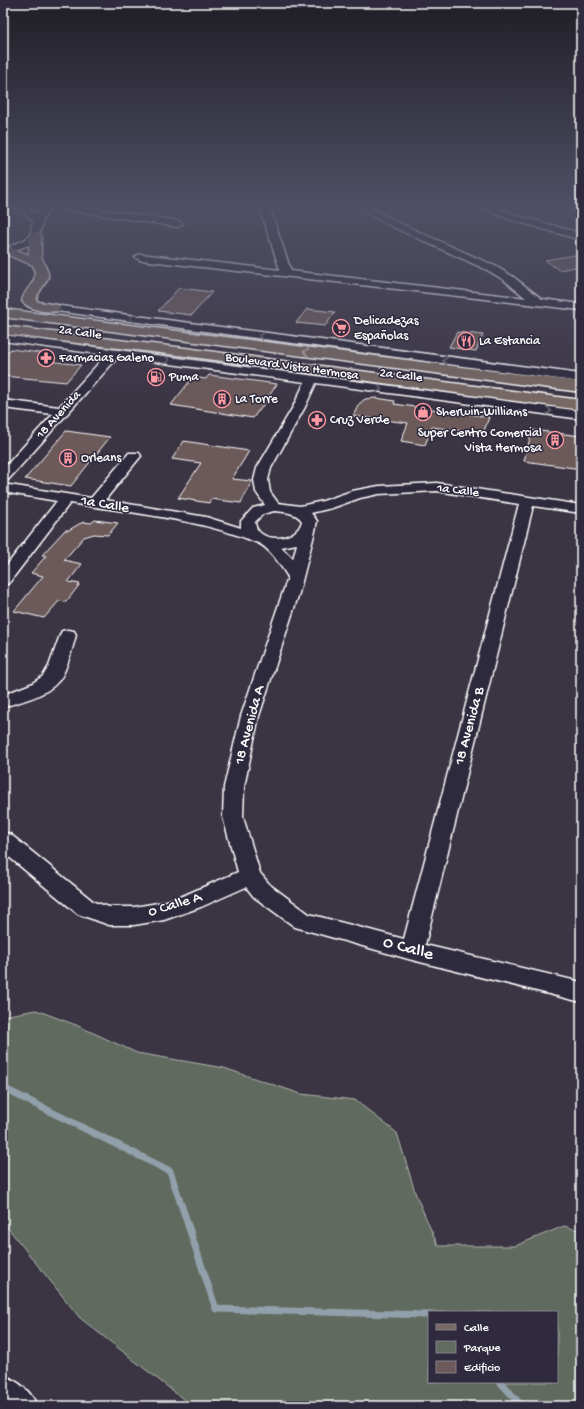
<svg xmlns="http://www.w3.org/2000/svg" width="584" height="1409" viewBox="0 0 584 1409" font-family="'Gochi Hand',sans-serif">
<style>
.green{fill:#616b5f;stroke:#b0b5af;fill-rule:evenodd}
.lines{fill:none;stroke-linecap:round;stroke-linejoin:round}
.stream{stroke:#92a0ac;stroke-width:7}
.building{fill:#6c5a5a;stroke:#fff}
.minor-casing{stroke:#fff;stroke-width:3}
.major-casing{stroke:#fff;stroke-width:3}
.minor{fill:#2f2a3d;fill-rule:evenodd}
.major{fill:#776864;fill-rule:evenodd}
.oneway{stroke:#6d6a77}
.oneway2{stroke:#bbb4b2}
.labels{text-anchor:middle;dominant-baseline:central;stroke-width:3;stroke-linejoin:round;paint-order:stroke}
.far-poi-label{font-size:13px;fill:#fff;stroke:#2f2a3d;text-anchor:start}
.far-street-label{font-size:13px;fill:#fff;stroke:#2f2a3d}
.street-label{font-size:15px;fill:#fff;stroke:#2f2a3d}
.near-street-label{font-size:18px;fill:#fff;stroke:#2f2a3d}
</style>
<rect width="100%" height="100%" fill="#3b3443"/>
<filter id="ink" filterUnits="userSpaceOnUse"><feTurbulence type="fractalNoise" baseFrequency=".025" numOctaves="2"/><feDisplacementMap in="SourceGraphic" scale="8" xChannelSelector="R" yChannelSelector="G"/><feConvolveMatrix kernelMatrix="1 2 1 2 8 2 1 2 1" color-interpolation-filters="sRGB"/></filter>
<g filter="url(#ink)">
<!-- green -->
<path class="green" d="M36,1010l40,15 61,28 87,15 77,26 54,6 42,33 19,62 22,51h77l49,-20 17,5v175h-389l-112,-88 -77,-96v-206zM429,1312h128v70h-128z"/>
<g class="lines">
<!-- stream -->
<g class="stream">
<path d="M3,1088l167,83 46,138 213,6"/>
<path d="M500,1382l22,24"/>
</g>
</g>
<!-- building -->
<g class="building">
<path d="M581,254v12l-22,4 -14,-10z"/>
<path d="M179,288l33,4 -20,23 -34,-4z"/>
<path d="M307,309l28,3 -10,14 -29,-3z"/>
<path d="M457,332l26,3 -7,16 -27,-4z"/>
<path d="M11,349l43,6 -6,6 33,4 -15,17 -63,-6v-20z"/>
<path d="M209,375l68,9 -18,27h-1l-5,7 -82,-13 22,-28 13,2z"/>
<path d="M376,398l19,3 -1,3 95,13 -6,17 -51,-7 -7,18 -24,-4 7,-18 -55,-7 6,-12 6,-5z"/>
<path d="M532,430l49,6v33l-57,-8z"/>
<path d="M66,431l44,6 -39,49 -46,-7z"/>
<path d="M184,441l65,10 -17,28 20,2 -11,22 -30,-4 -2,4 -31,-5 23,-35 -29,-4z"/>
<path d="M95,520l23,3 -10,12 -14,-1 -10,3 -20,23 18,4 -14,18 12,2 -14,18 -7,-1 -15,17 -30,-7 29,-35 -12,-3 15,-17 -4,-1 23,-25h4l10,-6 5,-2 7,1z"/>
</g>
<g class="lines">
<!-- minor casing -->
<g class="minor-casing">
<g id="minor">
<path d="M17,206h10l9,8 5,-8h9l-7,14 -5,18 -7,6 -16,6 -5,-3c5,-5 17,-5 20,-13 2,-3 2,-9 3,-13z"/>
<path d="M58,206h21l99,15 5,3 -5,3 -115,-18z"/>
<path d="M259,206h10l22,65 235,27 -22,-18 -17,-10 -94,-43 -23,-12 -10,-9h10l6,5 23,12 96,43 17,10 30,23 39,5v6l-441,-50 -5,-3 5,-3 140,16z"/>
<path d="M480,206h12l23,9 65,18 1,7 -72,-21 -27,-11z"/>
<path d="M53,305l528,69v8l-532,-72 -1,-2 1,-2z"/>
<path d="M3,335l578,76v8l-265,-36 -11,24 -34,61 -3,12 2,12 8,11 22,3 23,-5 29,-10 27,-5 58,-3 144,22v8l-48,-7 -108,439 156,37v20l-169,-42 -117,-33 -41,-30 -8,-10 -45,20 -37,13 -30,5h-25l-31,-11 -75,-62v-20l7,2 84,68 15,5h25l30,-5 21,-7 53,-23 -15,-55 1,-30 17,-71 47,-139c-7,-11 -18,-29 -30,-34 -57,-24 -127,-30 -188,-40l-61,80 -6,2v-15l54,-69 -54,-9v-8l88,14 38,-45h10l2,3 -36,44 101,17 35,11v-7l12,-13 12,-3 -9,-13 -2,-12 3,-12 36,-61 12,-25 -187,-25 -110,123 -5,1v-12l50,-55 -50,-6v-8l56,7 47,-52 -103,-14zM437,491l82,13 -115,435 -95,-25 -39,-29 -10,-12 -17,-56 1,-30 15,-71 40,-123 16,-62 2,-10 -6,-8 21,-5 28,-10 19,-4zM274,511c10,1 22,1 28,10 -5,22 -46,23 -47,1l8,-8zM297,544l-4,15 -12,-12z"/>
<path d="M68,630l6,1 2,4c-4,14 -7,28 -14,41 -11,19 -39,25 -59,31v-12l28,-11 12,-8 6,-10 11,-31 2,-4z"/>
<path d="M3,1375c15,6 28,16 34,31h-34z"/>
</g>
</g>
<!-- major casing -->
<g class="major-casing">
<g id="major">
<path d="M35,232l4,1 2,3v20l7,17v5l-11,18 -1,4 3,2 19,3 2,3 -2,3c-11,2 -29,-1 -36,-10 4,-17 18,-16 11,-36l-30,-12v-8l26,10v-19l2,-3z"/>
<path d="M3,309l578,73v10l-578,-75z"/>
<path d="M3,326l182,22 396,52v10l-396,-54 -182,-22z"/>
</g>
</g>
<!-- minor -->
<use href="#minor" class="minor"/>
<!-- major -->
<use href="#major" class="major"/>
</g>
<!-- one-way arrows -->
<defs><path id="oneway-chevron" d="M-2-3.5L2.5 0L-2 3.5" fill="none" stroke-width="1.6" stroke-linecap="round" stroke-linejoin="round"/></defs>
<g class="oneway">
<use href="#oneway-chevron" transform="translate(132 318) rotate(-173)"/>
<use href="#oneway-chevron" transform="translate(261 336) rotate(-172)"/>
<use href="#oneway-chevron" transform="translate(167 360) rotate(8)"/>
<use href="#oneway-chevron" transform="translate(445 361) rotate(-172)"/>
<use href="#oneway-chevron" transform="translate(379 389) rotate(7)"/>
<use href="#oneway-chevron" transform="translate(549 411) rotate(7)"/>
</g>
<use class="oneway2" href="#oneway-chevron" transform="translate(306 352) rotate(-172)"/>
</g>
<!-- sky -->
<linearGradient id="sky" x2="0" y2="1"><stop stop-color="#201d25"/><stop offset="0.51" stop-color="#4f5066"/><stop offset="1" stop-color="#4f5066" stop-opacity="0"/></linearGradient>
<rect width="584" height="403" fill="url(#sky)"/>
<!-- icons -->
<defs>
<g id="supermarket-ring" transform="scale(0.9)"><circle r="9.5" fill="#2f2a3d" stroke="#ff9aa2" stroke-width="1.5"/><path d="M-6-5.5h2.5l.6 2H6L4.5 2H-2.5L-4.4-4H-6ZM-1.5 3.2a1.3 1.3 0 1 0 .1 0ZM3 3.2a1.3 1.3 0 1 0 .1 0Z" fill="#ff9aa2"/></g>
<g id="restaurant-ring" transform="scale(0.9)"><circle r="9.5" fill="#2f2a3d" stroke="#ff9aa2" stroke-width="1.5"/><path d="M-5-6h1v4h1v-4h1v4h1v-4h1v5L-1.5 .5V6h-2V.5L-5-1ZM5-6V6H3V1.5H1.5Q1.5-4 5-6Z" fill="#ff9aa2"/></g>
<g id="pharmacy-ring" transform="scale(0.9)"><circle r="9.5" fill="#2f2a3d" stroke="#ff9aa2" stroke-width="1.5"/><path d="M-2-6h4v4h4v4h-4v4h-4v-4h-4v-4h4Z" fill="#ff9aa2"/></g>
<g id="fuel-ring" transform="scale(0.9)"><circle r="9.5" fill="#2f2a3d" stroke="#ff9aa2" stroke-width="1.5"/><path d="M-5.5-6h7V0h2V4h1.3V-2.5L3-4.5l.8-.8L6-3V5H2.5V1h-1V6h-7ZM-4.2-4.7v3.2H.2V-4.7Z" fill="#ff9aa2"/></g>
<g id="building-ring" transform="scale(0.9)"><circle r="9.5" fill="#2f2a3d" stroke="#ff9aa2" stroke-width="1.5"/><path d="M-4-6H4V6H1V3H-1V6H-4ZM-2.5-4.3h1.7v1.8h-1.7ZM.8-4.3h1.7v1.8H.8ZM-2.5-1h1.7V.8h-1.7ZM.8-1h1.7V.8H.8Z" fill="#ff9aa2"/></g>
<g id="shop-ring" transform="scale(0.9)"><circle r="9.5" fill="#2f2a3d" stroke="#ff9aa2" stroke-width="1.5"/><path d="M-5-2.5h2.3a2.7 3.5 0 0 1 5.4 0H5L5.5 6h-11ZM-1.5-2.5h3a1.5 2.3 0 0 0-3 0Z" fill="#ff9aa2"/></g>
</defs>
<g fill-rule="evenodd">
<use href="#supermarket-ring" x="341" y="328"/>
<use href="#restaurant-ring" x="466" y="341"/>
<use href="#pharmacy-ring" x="46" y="358"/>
<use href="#fuel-ring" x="156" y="377"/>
<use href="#building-ring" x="222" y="399"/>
<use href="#shop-ring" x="423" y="412"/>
<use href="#pharmacy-ring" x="317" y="420"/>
<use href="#building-ring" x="555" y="440"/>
<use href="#building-ring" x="68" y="458"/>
</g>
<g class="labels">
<!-- far-poi labels -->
<g class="far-poi-label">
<text x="354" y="321">Delicadezas<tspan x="354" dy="15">Españolas</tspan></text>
<text x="479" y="341">La Estancia</text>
<text x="59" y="358">Farmacias Galeno</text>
<text x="169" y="377">Puma</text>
<text x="235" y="399">La Torre</text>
<text x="436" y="412">Sherwin-Williams</text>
<text x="330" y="420">Cruz Verde</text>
<text x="542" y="433" text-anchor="end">Super Centro Comercial<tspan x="542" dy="15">Vista Hermosa</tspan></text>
<text x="81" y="458">Orleans</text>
</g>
<!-- far-street labels -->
<g class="far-street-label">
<text transform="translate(80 333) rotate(8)">2a Calle</text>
<text transform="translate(292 367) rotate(8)">Boulevard Vista Hermosa</text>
<text transform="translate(401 376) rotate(7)">2a Calle</text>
<text transform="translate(59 415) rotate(-48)">18 Avenida</text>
<text transform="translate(458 491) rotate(7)">1a Calle</text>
</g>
<!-- street labels -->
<g class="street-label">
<text transform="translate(105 505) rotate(10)">1a Calle</text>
<text transform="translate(250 725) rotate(-75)">18 Avenida A</text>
<text transform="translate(470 726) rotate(-75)">18 Avenida B</text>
<text transform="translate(175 905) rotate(-17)">0 Calle A</text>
</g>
<!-- near-street labels -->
<g class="near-street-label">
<text transform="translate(408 949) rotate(15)">0 Calle</text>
</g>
</g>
<!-- margin -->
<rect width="584" height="1409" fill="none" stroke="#2f2a3d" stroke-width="16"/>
<rect x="8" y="8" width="568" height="1393" fill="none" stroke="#fff" stroke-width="1.5" filter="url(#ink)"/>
<!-- legend -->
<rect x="428" y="1311" width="130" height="72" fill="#2f2a3d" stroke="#827f8b"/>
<rect x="436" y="1324" width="20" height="6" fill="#776864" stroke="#827f8b"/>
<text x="464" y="1331" font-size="12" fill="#ffffff">Calle</text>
<rect x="436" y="1341" width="20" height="12" fill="#616b5f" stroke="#827f8b"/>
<text x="464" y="1351" font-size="12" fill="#ffffff">Parque</text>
<rect x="436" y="1361" width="20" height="12" fill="#6c5a5a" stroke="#827f8b"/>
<text x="464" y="1371" font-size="12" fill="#ffffff">Edificio</text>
</svg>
